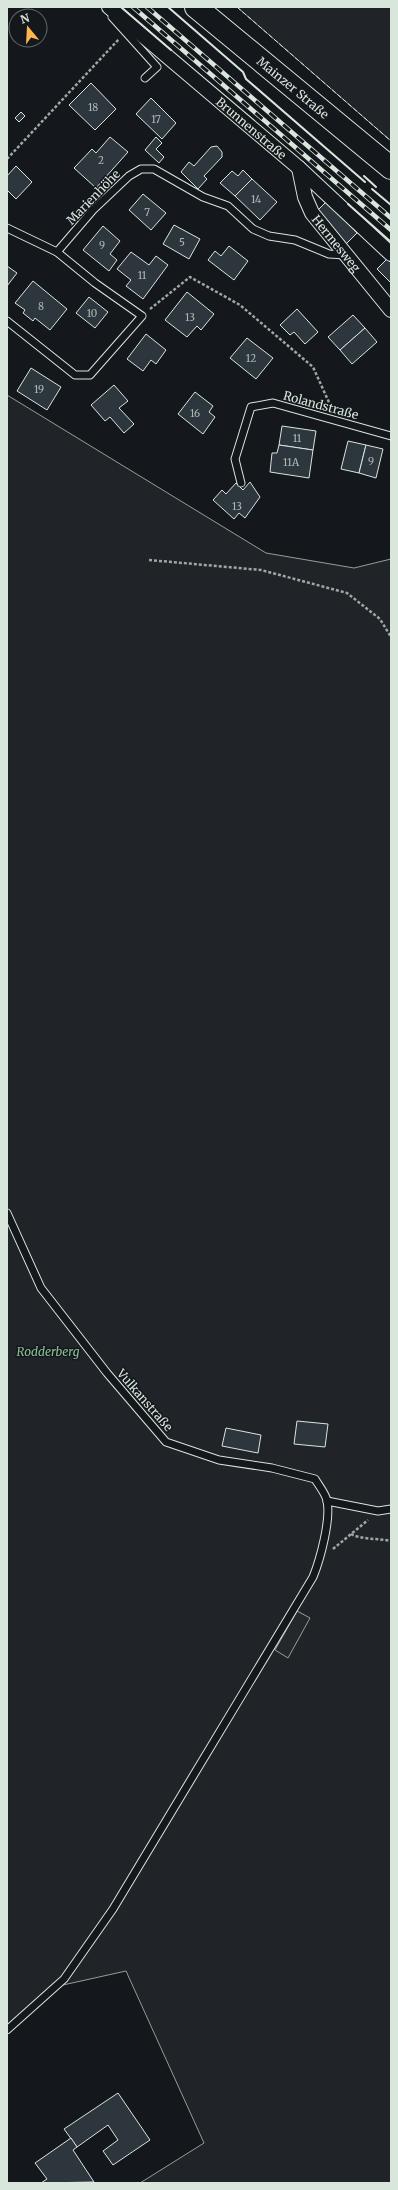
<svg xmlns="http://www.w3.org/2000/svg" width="398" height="2190" viewBox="0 0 398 2190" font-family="Merriweather,serif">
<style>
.green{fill:#202428;stroke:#939e99}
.parking{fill:#24282b;stroke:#939e99}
.building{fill:#2c363c;stroke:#d8e6dc}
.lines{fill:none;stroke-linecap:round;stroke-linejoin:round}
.lane-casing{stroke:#d8e6dc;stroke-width:9}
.street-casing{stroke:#d8e6dc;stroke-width:16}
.primary-casing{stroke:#d8e6dc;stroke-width:24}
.path{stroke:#9da8a2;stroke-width:2.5;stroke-dasharray:3 2;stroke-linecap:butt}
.lane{stroke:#14181c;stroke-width:7}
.street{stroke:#14181c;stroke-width:14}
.primary{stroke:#14181c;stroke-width:22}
.rail-casing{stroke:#d8e6dc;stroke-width:4.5}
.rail{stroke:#14181c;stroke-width:3;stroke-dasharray:9;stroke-linecap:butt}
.fence{stroke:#d8e6dc;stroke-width:1;stroke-dasharray:5 2;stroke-linecap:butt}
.wall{stroke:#d8e6dc;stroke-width:2}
.labels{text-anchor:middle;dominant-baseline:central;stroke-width:3;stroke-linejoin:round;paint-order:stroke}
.number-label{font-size:10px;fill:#adbab4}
.street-label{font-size:12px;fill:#d8e6dc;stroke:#14181c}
.park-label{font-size:12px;font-style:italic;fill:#8ac095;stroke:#14181c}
</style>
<rect width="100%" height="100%" fill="#14181c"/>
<!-- green -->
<g class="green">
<path d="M237,7h154v134z"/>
<path d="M7,395l259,158 88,15 37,-9v1624h-251l64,-40 -78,-172 -63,14 -56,42z"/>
</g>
<!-- parking -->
<path class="parking" d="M297,1611l13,7 -22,40 -13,-8z"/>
<!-- building -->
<g class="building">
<path d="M91,83l25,26 -21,21 -26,-25z"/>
<path d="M151,98l25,25 -14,16 -26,-25z"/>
<path d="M21,112l4,4 -6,6 -4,-4z"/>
<path d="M110,137l18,15 -32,36 -22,-20 18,-19 4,4z"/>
<path d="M156,137l6,6 -6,6 8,8 -5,6 -14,-13z"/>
<path d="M217,146l5,6v5l-18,19 3,3 -9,10 -17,-17 8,-10 5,4 17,-19z"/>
<path d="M16,166l16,16 -16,17 -9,-9v-14z"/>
<path d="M243,170l9,9 -17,17 -15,-13 12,-12 6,5z"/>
<path d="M252,179l25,23 -17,18 -25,-24z"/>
<path d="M143,194l23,19 -15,17 -22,-20z"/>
<path d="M326,202l31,31 -12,12 -31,-31z"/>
<path d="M174,225l26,14 -11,20 -26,-15z"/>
<path d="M103,226l17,15 -10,13 7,6 -8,11 -26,-21z"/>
<path d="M229,246l19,15 -14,19 -26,-20 7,-9 6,5z"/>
<path d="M131,252l18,13 7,-9 12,9 -25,34 -17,-13 5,-6 -14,-11z"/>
<path d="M387,259l4,4v20l-14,-14z"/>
<path d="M7,266l10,7 -10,13z"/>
<path d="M33,281l34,28 -17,21 -15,-12 -2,3 -10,-8 2,-3 -10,-7z"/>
<path d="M187,292l27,22 -13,16 -4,-4 -10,11 -22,-17z"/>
<path d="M89,297l19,15 -13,16 -19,-15z"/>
<path d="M297,309l21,23 -13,12 -11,-12 -4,3 -10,-10z"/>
<path d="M353,315l12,13 -25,22 -12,-13z"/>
<path d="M365,328l12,14 -25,22 -12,-14z"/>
<path d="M146,334l20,16 -10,14 -5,-4 -8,11 -16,-12z"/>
<path d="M247,338l26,20 -17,21 -26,-21z"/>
<path d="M31,368l30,19 -14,23 -30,-19z"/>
<path d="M114,385l14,16 -9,7 15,16 -10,9 -14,-16 -5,4 -14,-16z"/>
<path d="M195,392l18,14 -4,6 6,5 -12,17 -25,-20z"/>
<path d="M282,426l34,5 -3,19 -34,-5z"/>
<path d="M348,441l18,4 -7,28 -18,-4z"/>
<path d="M279,445l34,5 -4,28 -39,-6 2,-19h5z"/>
<path d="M366,445l17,4 -7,29 -17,-5z"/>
<path d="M250,482l10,15 -15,21 -6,-5 -5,6 -21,-19 9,-10 4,4 10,-11 7,7z"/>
<path d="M297,1421l31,3 -3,23 -31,-3z"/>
<path d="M226,1428l35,7 -3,18 -36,-7z"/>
<path d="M118,2093l32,47 -37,25 -10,-14 15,-11 -10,-15 -31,22 -13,-18z"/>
<path d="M71,2138l6,9 -4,3 21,32 -53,1 6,-4 -12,-16z"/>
</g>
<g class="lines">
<!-- lane casing -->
<g class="lane-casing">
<g id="lane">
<path d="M112,17l45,50 -12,11"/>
<path d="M7,228l50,24"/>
<path d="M7,321l68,54h15l52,-59 -47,-33 -38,-31 36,-42 36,-34 12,-7h13l49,28 25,9 25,23 16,7 26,4 34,14 16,1"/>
<path d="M241,483l-6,-24 16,-52 22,-4 118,33"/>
<path d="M7,1213l34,75 66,85 59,69 53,18 53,8 43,11c4,7 11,15 12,22 4,19 -7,59 -14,76l-200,332 -49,70 -57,51"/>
<path d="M327,1501l51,10 13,-2"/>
</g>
</g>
<!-- street casing -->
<g class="street-casing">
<g id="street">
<path id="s1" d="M109,7l190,161 92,86"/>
<path id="s2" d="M299,168l6,29 7,16 79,97"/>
</g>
</g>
<!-- primary casing -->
<g class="primary-casing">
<g id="primary">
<path id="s3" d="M196,7l195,161"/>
</g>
</g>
<!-- path -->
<g class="path">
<path d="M7,159l112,-120"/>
<path d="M150,309l40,-32 50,28 73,62 19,42"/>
<path d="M149,560l112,10 86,23 33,26 11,18"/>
<path d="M351,1534c11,6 27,4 40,7"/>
<path d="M333,1549l35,-29"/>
</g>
<!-- lane -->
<use href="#lane" class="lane"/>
<!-- street -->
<use href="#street" class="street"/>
<!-- primary -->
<use href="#primary" class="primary"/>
<!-- rail casing -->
<g class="rail-casing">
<g id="rail">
<path d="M133,7l258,223"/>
<path d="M147,7l244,211"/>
</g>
</g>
<!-- rail -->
<use href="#rail" class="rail"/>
<!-- fence -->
<path class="fence" d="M237,7l154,134"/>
<!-- wall -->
<g class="wall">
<path d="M121,7l50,43"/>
<path d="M168,7l75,65 3,7 119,103"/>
<path d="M364,176l12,11"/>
<path d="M372,189l19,16"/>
<path d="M348,204l43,38"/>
</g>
</g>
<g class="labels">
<!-- number labels -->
<g class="number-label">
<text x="93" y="107">18</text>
<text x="156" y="119">17</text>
<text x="101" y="160">2</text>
<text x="256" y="199">14</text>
<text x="147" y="212">7</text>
<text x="182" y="242">5</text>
<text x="102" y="245">9</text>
<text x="142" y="275">11</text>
<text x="41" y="306">8</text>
<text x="92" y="313">10</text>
<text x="190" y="317">13</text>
<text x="251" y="358">12</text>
<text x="39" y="389">19</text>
<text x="195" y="413">16</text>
<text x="297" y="438">11</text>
<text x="371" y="461">9</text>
<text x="291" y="462">11A</text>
<text x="237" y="506">13</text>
</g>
<!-- street labels -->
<g class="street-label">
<text stroke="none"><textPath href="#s3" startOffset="126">Mainzer Straße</textPath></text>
<text stroke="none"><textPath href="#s1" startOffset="187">Brunnenstraße</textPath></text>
<text transform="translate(93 197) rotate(-46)">Marienhöhe</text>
<text stroke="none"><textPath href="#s2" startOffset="86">Hermesweg</textPath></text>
<text transform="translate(321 405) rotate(15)">Rolandstraße</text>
<text transform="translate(145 1400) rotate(49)">Vulkanstraße</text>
</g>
<!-- park labels -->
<g class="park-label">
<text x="48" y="1351">Rodderberg</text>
</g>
</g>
<!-- border -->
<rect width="398" height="2190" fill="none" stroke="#d8e6dc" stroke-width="16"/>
<!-- north arrow -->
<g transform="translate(28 28) rotate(342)"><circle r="19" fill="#14181c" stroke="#626a69"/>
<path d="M0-3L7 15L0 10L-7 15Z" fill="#ffb74d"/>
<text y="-6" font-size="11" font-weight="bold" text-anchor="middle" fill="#d8e6dc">N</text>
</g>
</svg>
